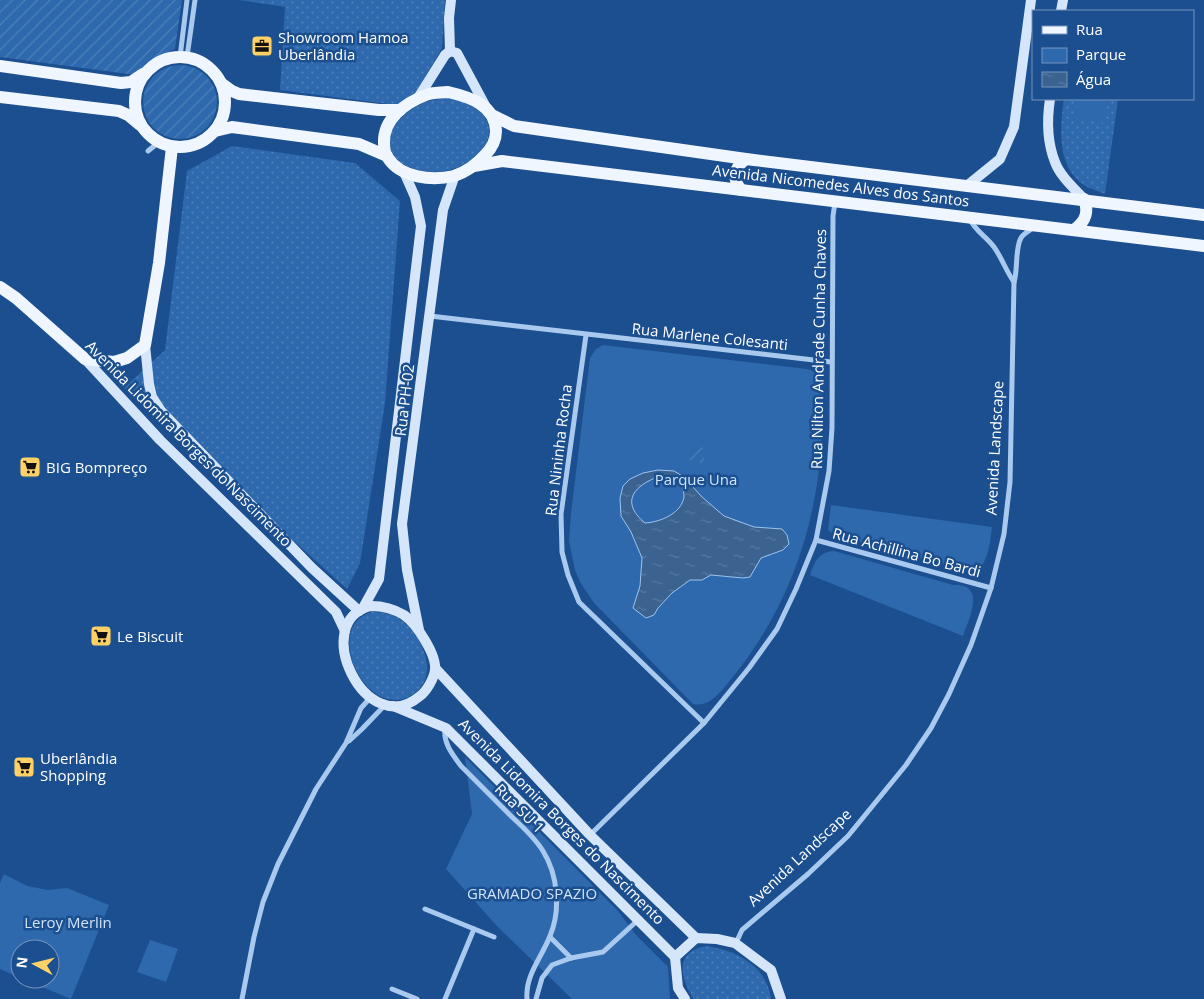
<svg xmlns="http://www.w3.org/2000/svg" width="1204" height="999" viewBox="0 0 1204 999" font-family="'Open Sans',sans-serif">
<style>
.grass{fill:url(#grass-dots)}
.park{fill:#2e69ad}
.garden{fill:url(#garden-furrows)}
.water{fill:url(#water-ripples);stroke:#9cc4f0;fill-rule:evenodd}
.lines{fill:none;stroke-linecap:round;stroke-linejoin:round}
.street{stroke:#a9c9ee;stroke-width:5}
.secondary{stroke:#d6e6fa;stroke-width:10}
.primary{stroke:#f0f6ff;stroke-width:12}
.labels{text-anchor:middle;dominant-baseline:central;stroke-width:5;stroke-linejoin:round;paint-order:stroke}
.poi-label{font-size:15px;fill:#fff;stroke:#1b4f8f;text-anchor:start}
.street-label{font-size:15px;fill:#fff;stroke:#1b4f8f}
.park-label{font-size:15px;fill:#cfe3fa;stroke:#1b4f8f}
</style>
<defs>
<pattern id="grass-dots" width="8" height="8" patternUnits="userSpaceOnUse" patternTransform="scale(1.25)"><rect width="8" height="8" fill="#2e69ad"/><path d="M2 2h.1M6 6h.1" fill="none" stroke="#4d80b9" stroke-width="1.8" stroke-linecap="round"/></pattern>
<pattern id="garden-furrows" width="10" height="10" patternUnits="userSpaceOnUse" patternTransform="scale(1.25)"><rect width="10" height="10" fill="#2e69ad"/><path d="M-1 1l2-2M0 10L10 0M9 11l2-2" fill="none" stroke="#4d80b9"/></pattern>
<pattern id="water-ripples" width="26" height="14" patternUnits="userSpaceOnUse" patternTransform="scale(1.25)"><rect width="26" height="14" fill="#3c6290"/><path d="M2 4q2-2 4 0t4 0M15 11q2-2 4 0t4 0" fill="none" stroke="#597aa1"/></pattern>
</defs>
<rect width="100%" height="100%" fill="#1b4f8f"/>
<!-- grass -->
<g class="grass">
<path d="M239,0h206l-3,48 -26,44 -20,13 -116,-15 5,-83z"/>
<path d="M448,98c6,2 13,2 18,5 19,7 31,26 17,45 -7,9 -19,18 -30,21 -18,6 -49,3 -60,-15 -13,-24 16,-47 36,-53 6,-2 13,-2 19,-3z"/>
<path d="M1064,99h54l-13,95c-6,-3 -15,-5 -21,-9 -28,-19 -24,-58 -20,-86z"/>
<path d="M232,146l123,17 45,38 -15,202 -25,160 -13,26 -223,-201 41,-38 22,-179z"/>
<path d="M372,612c10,0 21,2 29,8 20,15 39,53 15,72 -46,37 -97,-66 -44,-80z"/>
<path d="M706,946c30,4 61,20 65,53h-78c-12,-22 -20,-46 13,-53z"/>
</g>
<!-- park -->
<g class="park">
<path d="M1078,99h30l-4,24 -28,-5z"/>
<path d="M603,345l204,24c19,5 15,27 15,42 1,98 -28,191 -90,267 -10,12 -22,30 -39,26l-99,-101 -14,-21 -5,-12 -6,-29 2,-28 19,-155 6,-9z"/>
<path d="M831,505l161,22c-2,14 -3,39 -19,45l-128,-34 -13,-5 -4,-3z"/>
<path d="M834,551l119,34c34,-2 16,34 10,51l-153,-61c5,-13 8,-23 24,-24z"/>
<path d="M465,757l153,154 18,24 32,32 2,32h-98l-76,-74 -50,-56 26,-55z"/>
<path d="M4,874l23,12 21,4 19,-2 42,17 -38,94 -48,-20h27v-30h-30v29l-20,-9v-86z"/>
<path d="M150,940l28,9 -12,33 -29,-10z"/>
</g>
<!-- garden -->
<g class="garden">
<path d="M0,0h182l-7,49 -29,14 -10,12 -136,-18z"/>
<circle cx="180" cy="102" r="37"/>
<path d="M701,439l4,25 -15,-4h-9z"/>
</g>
<!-- water -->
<path class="water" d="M658,470l16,1 10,6 18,20 22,19 30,11 28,2 5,6 2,9 -6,6 -22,8 -11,19 -7,1 -32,-3 -9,5h-12l-18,13 -14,15 -4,7 -8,3 -13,-10 7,-22 2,-28 -11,-26 -10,-16 -1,-18 3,-12 7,-7 13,-6zM655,478l19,2 8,5c1,3 2,8 2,12 -3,17 -24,25 -39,26 -23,-19 -14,-35 10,-45z"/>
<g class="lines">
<!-- street -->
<g class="street">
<path d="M180,57l7,-57"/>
<path d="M187,57l8,-57"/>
<path d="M148,151l11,-9"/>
<path d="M970,219c5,12 16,17 24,28 8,11 12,24 20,35"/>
<path d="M430,316l401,46"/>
<path d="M586,335l-25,179 1,38 6,23 11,27 125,121"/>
<path d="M816,540l175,48"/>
<path d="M445,728c-2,15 7,26 16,38 17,17 34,34 51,51 11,10 23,21 31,34 15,24 18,59 7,85 -8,21 -25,39 -23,63"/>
<path d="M349,741l13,-12 23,-24"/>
<path d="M590,835l114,-112 45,-55 28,-39 19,-40 20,-49 13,-69 3,-43 1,-212 2,-14"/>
<path d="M425,909l69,28"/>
<path d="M550,937l21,21"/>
<path d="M736,943l6,-13 66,-56 40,-38 58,-71 25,-37 18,-34 22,-49 20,-57 13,-54 6,-52 4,-200c4,-12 1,-35 7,-44 2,-4 8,-7 12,-10"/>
<path d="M392,989l25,10"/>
<path d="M242,999l12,-62 9,-35 15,-38 38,-75 30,-46 15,-35 10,-11"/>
<path d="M445,999l29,-70"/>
<path d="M536,999l6,-21 10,-13 19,-7 32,-6 35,-32"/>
</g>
<!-- secondary -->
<g class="secondary">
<path d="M1061,11l2,-11"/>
<path d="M450,51l7,2 29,54"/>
<path d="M450,51l-1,-33 2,-18"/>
<path d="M418,98l27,-43 5,-4"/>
<path d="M1050,99c-3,20 -3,43 5,63 5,14 19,26 29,37"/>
<path d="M968,185l32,-26 14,-32 17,-127"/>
<path d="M145,345l4,39 3,13 9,14 151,157 47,43"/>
<path d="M85,359l75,81 176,172 9,19"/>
<path d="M371,606c11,0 23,3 33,9 12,8 33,40 31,55 -1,8 -8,21 -15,26 -54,46 -112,-75 -49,-90z"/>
<path d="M363,608l16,-29 42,-353 -6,-29 -11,-25"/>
<path d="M419,630l-12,-60 -5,-46 41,-314 12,-35"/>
<path d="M436,669l154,166 106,103"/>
<path d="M393,706l53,22 229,229"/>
<path d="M675,957l21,-19 21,1 18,4 36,27 10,29"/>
<path d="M675,957l3,31 7,11"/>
</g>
<!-- primary -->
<g class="primary">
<circle cx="180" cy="102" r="45"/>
<path d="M0,66l121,17 10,-1 12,-8"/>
<path d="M221,83l11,8 7,3 140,16h21"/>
<path d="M448,92c22,5 47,13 48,39 0,9 -5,18 -11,24 -8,9 -19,17 -31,21 -22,5 -53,2 -66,-18 -3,-4 -4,-10 -4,-15 -1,-24 21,-40 42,-48 6,-3 15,-2 22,-3z"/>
<path d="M0,97l119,14 9,4 12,10"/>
<path d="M492,115l22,11 232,33 458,56"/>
<path d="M215,131l17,-4 127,17 28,12"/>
<path d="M474,166l28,-5 702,85"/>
<path d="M741,190c-9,-11 -7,-23 5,-31"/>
<path d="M1075,229c11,-8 14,-17 9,-30"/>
<path d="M0,287l16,11 69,61 29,3 13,-4 18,-13 14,-82 13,-116"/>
</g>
</g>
<!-- icons -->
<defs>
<g id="office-square" transform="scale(1.125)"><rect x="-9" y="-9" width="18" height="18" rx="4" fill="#ffd166" stroke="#1b4f8f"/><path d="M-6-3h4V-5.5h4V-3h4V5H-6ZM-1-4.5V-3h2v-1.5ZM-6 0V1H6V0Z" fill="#111"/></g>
<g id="supermarket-square" transform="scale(1.125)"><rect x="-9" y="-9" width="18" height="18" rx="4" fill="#ffd166" stroke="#1b4f8f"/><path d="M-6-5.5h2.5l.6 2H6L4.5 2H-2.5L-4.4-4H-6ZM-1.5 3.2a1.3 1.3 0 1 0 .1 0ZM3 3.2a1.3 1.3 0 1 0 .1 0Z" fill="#111"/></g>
</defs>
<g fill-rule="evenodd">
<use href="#office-square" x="262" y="46"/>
<use href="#supermarket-square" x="30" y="467"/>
<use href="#supermarket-square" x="101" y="636"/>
<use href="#supermarket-square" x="24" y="767"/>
</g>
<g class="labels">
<!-- poi labels -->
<g class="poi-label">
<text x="278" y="37">Showroom Hamoa<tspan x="278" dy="17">Uberlândia</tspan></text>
<text x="46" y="467">BIG Bompreço</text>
<text x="117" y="636">Le Biscuit</text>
<text x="40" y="758">Uberlândia<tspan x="40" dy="17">Shopping</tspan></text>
</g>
<!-- street labels -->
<g class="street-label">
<text transform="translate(841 185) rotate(7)">Avenida Nicomedes Alves dos Santos</text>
<text transform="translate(710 336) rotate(6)">Rua Marlene Colesanti</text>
<text transform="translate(818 349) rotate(-89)">Rua Nilton Andrade Cunha Chaves</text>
<text transform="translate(404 400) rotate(-83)">Rua PH-02</text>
<text transform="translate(189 443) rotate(45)">Avenida Lidomira Borges do Nascimento</text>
<text transform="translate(994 448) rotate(-87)">Avenida Landscape</text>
<text transform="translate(558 450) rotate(-83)">Rua Nininha Rocha</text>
<text transform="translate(907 552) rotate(15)">Rua Achillina Bo Bardi</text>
<text transform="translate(520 808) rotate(45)">Rua SU 1</text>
<text transform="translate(562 821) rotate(45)">Avenida Lidomira Borges do Nascimento</text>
<text transform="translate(799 857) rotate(-43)">Avenida Landscape</text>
</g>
<!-- park labels -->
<g class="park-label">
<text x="696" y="479">Parque Una</text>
<text x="532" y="893">GRAMADO SPAZIO</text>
<text x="68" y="922">Leroy Merlin</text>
</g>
</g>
<!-- legend -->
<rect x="1032" y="10" width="162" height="90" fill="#1b4f8f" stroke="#7695bc"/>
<rect x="1042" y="26" width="25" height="8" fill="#f0f6ff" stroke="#7695bc"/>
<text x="1076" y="35" font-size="15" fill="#ffffff">Rua</text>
<rect x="1042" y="48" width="25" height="15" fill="#2e69ad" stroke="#7695bc"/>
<text x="1076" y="60" font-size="15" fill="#ffffff">Parque</text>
<rect x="1042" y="72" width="25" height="15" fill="url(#water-ripples)" stroke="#7695bc"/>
<text x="1076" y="85" font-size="15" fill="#ffffff">Água</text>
<!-- north arrow -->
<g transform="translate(35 964) rotate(277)"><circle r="24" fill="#1b4f8f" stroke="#7695bc"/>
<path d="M0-4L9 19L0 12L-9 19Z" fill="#ffd166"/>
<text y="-8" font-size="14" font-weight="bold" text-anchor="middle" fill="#ffffff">N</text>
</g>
</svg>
